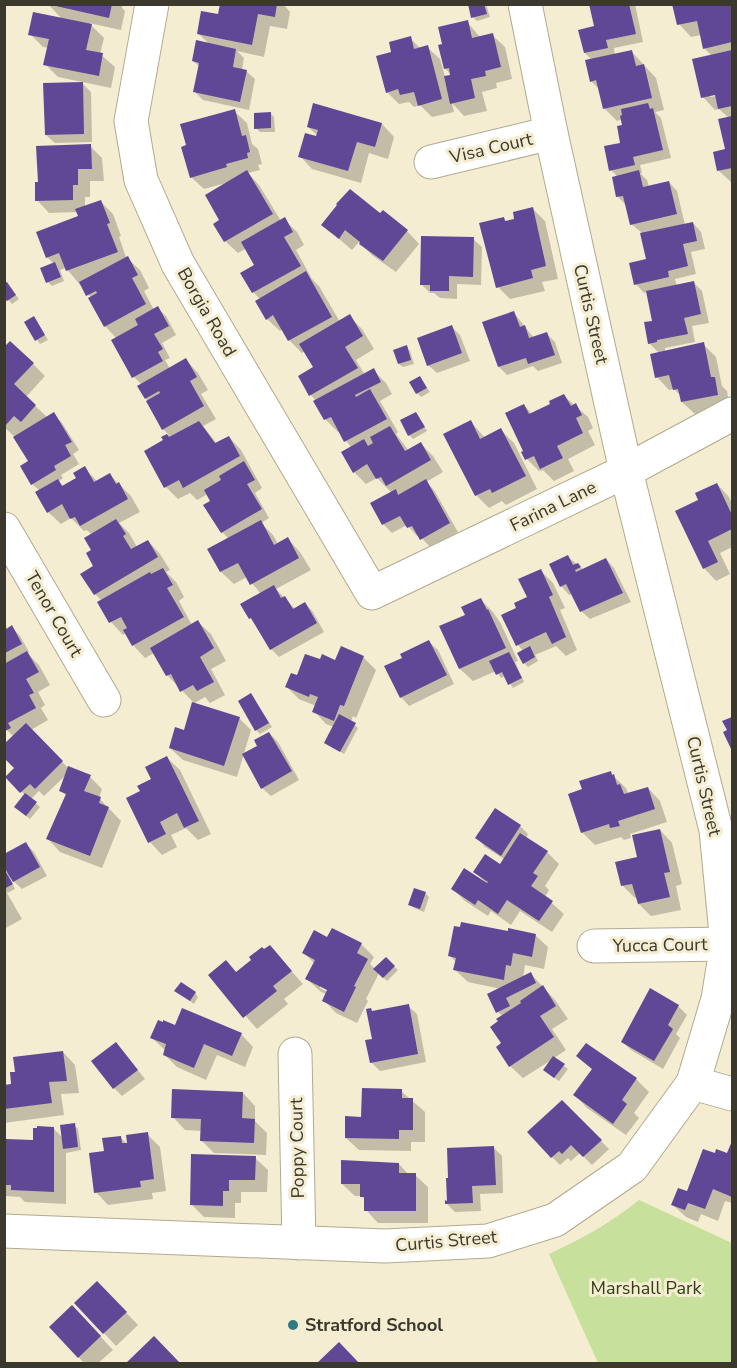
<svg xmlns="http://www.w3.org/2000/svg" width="737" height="1368" viewBox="0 0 737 1368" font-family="'Nunito Sans',sans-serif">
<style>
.green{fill:#c7e09c}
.shadow{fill:#0003;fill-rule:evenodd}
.building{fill:#614896}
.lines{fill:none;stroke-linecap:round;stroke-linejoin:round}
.minor-casing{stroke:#b1aa90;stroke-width:35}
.minor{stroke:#fff;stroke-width:33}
.poi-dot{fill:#317a82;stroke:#f4edd1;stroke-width:2}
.labels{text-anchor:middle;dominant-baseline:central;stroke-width:6;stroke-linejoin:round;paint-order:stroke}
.street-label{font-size:18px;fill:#3b382d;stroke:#f4edd1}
.park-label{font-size:18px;fill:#313e18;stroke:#f4edd1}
.poi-label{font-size:18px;font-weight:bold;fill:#3b382d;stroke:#f4edd1;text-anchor:start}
</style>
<rect width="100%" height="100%" fill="#f4edd1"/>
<!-- green -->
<path class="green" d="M639,1200l93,43v120h-134l-49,-109c32,-15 62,-31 90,-54z"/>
<!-- shadow -->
<g class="shadow">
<path d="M48,4h74v4l3,3 -4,19 -32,-7 15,15 -4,16 15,13 -4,21 -53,-11 -13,-13 4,-16 -6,-1 -13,-13 32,-15z"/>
<path d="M221,4h62l7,8 -3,17 -17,-3 -6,31 -27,-6 7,7 -2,12 4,1 9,8 -6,31 -46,-10 -8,-8 5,-25 -7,-6 16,-17 -11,-11 21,-18z"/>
<path d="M469,4h17l4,13 -13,4 -4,-4z"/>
<path d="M590,4h45l8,38 -29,6 1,7 16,-4 25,27 8,32 -9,2 6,6 10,40 -31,7 2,8h-2l7,7 2,7 20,-5 8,9 8,34 8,-2 8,9 4,17 -14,3 5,22 -21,5 2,8 17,-4 8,8 7,32 -17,3 3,16 -30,6v4l38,-8 13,13 6,29 5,5 3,16 -35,7 -13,-12 -1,-6 -7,-7 -5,1 -12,-13 2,-24 -10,-10 4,-21 -6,-30 -3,1 -8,-9 11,-24 -6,-28 -10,-8 -4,-18 -9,-9v-20l-7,-7 11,-26 2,-18 -2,-7 -5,2 -13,-13 -4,-18 -9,-9 1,-21 -7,-7 11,-25z"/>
<path d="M674,4h58v179l-13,-12 8,-21 2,-32 -10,-9 -4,1 -12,-13 9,-41 -8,-8 -3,-13 -10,2 -12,-13zM710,94l12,1 -12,2z"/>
<path d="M467,22l13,15 12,-2 13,12 7,32 -16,4 1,5 -15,4 5,19 -23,5 -12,-13 2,9 -22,5 -12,-12 -6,2 -5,-5 -10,2 -12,-12 6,-39 17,-15 11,11 6,-2 13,12 5,18 7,-1 -7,-8z"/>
<path d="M82,83l9,9 1,50 -37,1 -9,-8z"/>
<path d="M234,111l13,12 5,21 6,5 4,15 -4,1 2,5 -12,3 11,12 22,36 3,-2 13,13 7,13 -8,5 16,29 7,7 21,36 9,-6 13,13 12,20 -18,11 9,15 8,-5 13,13 6,11 -12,7 18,31 -2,2 13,17 12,-7 12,12 10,16 -17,10 8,8 24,42 -28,15 -11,-12 -2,1 -10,-11 -15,8 -8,-8 -12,-21 20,-11 -15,-15 -11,6 -12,-12 -2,-24 -6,-7 -6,-10 -2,1 -13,-13 -9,-18 -5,-6 4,-27 -10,-17 -3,2 -12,-12 -7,-12 -3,2 -13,-12 -7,-20 -7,-7 -11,-19 14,-8 -9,-17 -9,5 -13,-12 -3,-20 4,-38 -22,6 -13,-12z"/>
<path d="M270,113l4,4 1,15h-15l-4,-4z"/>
<path d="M382,124l12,13 -6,22 -19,-6 -8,30 -49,-14 -12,-13 21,-17 -13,-12z"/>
<path d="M90,146l12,12 2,23h-14v16h-5v10l15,-6 13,13 8,22 -2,1 7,20 14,13 9,18 -5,3 10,19 3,-2 9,8 10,19 -14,8 8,15 -5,2 5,9 16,-9 12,13 10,17 -7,4 15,25 -13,7 14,18 12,-7 12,13 21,38 -7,5 14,25 -8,5 12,12 5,9 10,-5 12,13 11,18 -35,19 19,20 10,-6 8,9 11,20 -45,25 -8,-8 -29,-44 19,-11 -14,-17 -13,7 -13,-12 -12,-22 20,-11 -7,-7 -10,-31 -4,-7 -11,6 -7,-7 -12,6 -12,-12 -1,-46 -2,-3 6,-3 -6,-6 -17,-31 -4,-13 -8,-8 -17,-38 -12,-13 -14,-28 -25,-30 -6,2 4,11 -12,5 -4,-4 6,-18 -7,-7 33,-40 -2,-5 -29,1 -12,-13z"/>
<path d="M533,209l12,12 13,58 -16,3 3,9 -35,8 -12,-12 5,-69 4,4 9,-2z"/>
<path d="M381,215l26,16 12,13 -23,28 -23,-16 -14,-14 -7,8 -29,-25z"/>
<path d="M473,239l9,8 -1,38 -24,-1v15l-17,-1 -6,-5h-4l-9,-9z"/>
<path d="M10,288l9,11 -7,5 -8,-9z"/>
<path d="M514,313l20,25 13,-4 8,8 7,21 -24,8 -5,-5 -26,9 -8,-8z"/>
<path d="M34,318l14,22 -8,4 -14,-21z"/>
<path d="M452,327l8,8 10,26 -33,12 -9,-8z"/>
<path d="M406,347l4,4 4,13 -11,3 -4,-3z"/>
<path d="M4,349l29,15 12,12 -19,21 22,21 6,-4 8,9 17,27 -6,4 6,10 -18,11 2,3 -4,3 5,6 14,-8 6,-11 13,13 13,-6 21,21 9,16 -21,11 10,10 8,14 11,-6 12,13 10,16 -4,2 10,10 8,15 -5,4 13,24 6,-3 13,12 15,27 -15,8 14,26 -15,8 -5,-6 -12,7 46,14 12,12 -14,47 -54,-17 -13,-12 15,-16 9,-29 -27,-28 -13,-22 -9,5 -12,-13 -7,-12 -3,2 -12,-13 -12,-19 3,-2 -7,-7 -12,-20 12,-8 -3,-31 -5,-5 -3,1 -13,-13 -10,6 -13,-12 -8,-21 -8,-7 -2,-22 -15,-25 -11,-10z"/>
<path d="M420,378l10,14 -9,5 -4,-4z"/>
<path d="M564,396l24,21 5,11 -5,3 7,14 -27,14 6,12 -20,10 -11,-11 -4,1 -12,-12 -3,-54 8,9 20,-9z"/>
<path d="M416,413l11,18 -14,8 -4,-4z"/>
<path d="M471,422l14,16 16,-8 13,13 23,46 -31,16 -4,-4 -13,7 -13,-13z"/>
<path d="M717,484l12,13 3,7v43l-12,6 10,21 -14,7 -12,-13z"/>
<path d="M568,557l16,13 22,-11 8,9 17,34 -41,17 -9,-8 -8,-18 -4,2 -8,-9z"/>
<path d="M540,570l13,13 12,25 -5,2 17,40 -11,6 -10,-10 -21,9 3,6 -10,6 -4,-4 -1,-12 -5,-6 -15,-29 15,-7 11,-12z"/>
<path d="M480,599l13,13 8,12 17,37 -3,1 9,20 -11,6 -8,-12 -4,2 -5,-7 -23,10 -13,-12 -19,-42 26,-12z"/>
<path d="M4,623l4,6 4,-2 8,9 9,16 -2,1 12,12 11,20 -12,7 7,13 -4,3 7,12 -17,10 37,38 22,9 12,12 -3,9 22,23 -19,47 -42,-16 -12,-13 19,-43 -6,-6 6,-16 -23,22 -5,-5 -8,8 9,8 -10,12 -10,-8 5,-16 -18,-18 9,-9 -2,-31 -10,-10z"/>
<path d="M429,642l9,8 16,34 -45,22 -8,-9 3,-39z"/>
<path d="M363,657l13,13 -20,48 -3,-2 -2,6 7,6 -14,26 -18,-11 8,-16 -8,-3 -12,-13 2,-5 -17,-7 -12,-12 34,-26 15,1z"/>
<path d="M251,695l21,32 -12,7 -4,-4z"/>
<path d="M269,733l9,9 21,38 -28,16 -9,-8 -3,-42z"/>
<path d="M167,758l13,12 31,64 -13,6 -12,-12 -15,7 6,12 -15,8 -12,-13 -8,-50 11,-12z"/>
<path d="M610,773l16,15 2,5 20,-5 12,13 7,21 -37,12 1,4 -7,2 -3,-3 -26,8 -13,-13 2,-42z"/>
<path d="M520,826l8,8 -2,4 21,14 12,12 -14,22 4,4 -4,7 19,17 -12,18 -32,-21 -9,14 -20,-14 -3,5 -23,-15 -12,-12 33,-6 -11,-11 25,-6 4,-7 -19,-12 -8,-9z"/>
<path d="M660,830l12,13 10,41 -6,2 5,24 -30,6 -12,-12 -2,-7 -2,1 -13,-13z"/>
<path d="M26,844l8,8 13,24 -25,13 -13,-12 6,12 -8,4 15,26 -18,10v-60l5,5z"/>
<path d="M425,893l4,4 -5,15 -10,-4 -4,-3z"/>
<path d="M333,930l28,14 13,13 -4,7 5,5 11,-10 12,11 -11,11 -8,-8 -13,26 2,2 -11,22 -21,-10 -12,-13 3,-5 -7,-4 -13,-12 8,-15 -11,-11 24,-14zM320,985l15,8 -2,2 -13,-7z"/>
<path d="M509,933l26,2 13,12 -4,22 -19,-4 -2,13 8,-4 24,26 13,19 -16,10 14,21 -12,8 14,11 -9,12 -10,-7 4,-15 -30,19 -13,-12 -7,-22v-27l-5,-5 -9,-17 12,-6 -33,-7 -13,-12 1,-8 -6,-6z"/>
<path d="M270,947l33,37 -19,15 4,5 -31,25 -47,-54 16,-13 11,11z"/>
<path d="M651,990l28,17 8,8 -11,19 4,4 -17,31 -32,-19 -8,-8z"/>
<path d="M176,991l19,2 3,4 -4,7z"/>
<path d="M408,1006l9,8 9,48 -46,9 -9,-9 3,-22v-27z"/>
<path d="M175,1027l66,7 12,13 -8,20 -28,-12 -11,25 -29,-13 -12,-12 1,-4 -14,-13z"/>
<path d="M586,1045l50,34 13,13 -15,21 5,5 -13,17 -39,-27 -12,-13 18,-25 -15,-14z"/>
<path d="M63,1052l12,13 4,28 -18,1 3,21 -60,8v-37l9,-1z"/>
<path d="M124,1053l21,26 -23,17 -8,-8z"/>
<path d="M401,1091l24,21v30h-14v9l-52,-1 -13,-12 17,-20z"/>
<path d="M243,1093l12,13v15l12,12 -1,22 -52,-2 -12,-12v-10l-17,-1 -12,-13z"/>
<path d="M562,1102l47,47 -17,16 -12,-12 -9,8 -3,-3 -8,7 -8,-8z"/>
<path d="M74,1125l4,4 3,21 -15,3v51l-41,-2 -5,-5 -16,-1v-43l30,-12 20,-12 9,9z"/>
<path d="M147,1134l13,13 6,44 -14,2 1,6 -45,6 -12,-13 10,-40 14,-15 9,9z"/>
<path d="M732,1144v59l-7,-2 -7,20 -17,-7 -3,8 -12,-5 -13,-12 15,-12 28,-38h12z"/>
<path d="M493,1147l9,9 1,37 -23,1 1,17 -26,1 -8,-8z"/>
<path d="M255,1158l13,12 -1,22h-26v11h-6v15l-31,-1 -12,-12z"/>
<path d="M399,1164l10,11h6l13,12v36h-50l-12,-13 -1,-10 -3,-4h-7l-13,-12z"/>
<path d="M110,1296l28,29 -22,21 -40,-43z"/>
<path d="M85,1320l28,30 -16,14h-12l-34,-37z"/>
</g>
<!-- building -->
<g class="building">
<path d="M47,4h65l-3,14z"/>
<path d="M220,4h57l-2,13 -17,-3 -6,31 -55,-11 4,-23 17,3z"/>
<path d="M468,4h16l3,10 -16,4z"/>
<path d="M589,4h40l7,30 -30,6 2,8 -24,5 -6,-23 16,-4z"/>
<path d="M672,4h60v38l-29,7 -6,-28 -20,4z"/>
<path d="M33,12l59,12 -6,26 17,3 -4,23 -56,-11 6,-26 -21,-4z"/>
<path d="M468,20l4,18 21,-5 8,34 -16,4 1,5 -15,3 4,19 -25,6 -6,-28 6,-1 -1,-7 -5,1 -6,-24 4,-1 -4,-17z"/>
<path d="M411,36l3,13 14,-4 14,54 -24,7 -4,-14 -14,3 -2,-6 -12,4 -10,-37 15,-4 -2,-10z"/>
<path d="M196,40l40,9 -3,18 14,3 -7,32 -47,-10 6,-29 -7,-2z"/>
<path d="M632,50l4,16 8,-2 8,34 -49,11 -7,-29 -6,2 -5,-22z"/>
<path d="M732,50v56l-14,3 -3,-14 -14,3 -9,-39z"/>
<path d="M83,82l1,52 -39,1 -2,-52z"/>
<path d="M313,103l69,20 -7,24 -18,-5 -9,29 -50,-14 7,-24 11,3 2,-6 -11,-3z"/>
<path d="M648,103l2,6 3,-1 10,42 -30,7 2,8 -26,6 -5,-25 16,-3 -3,-17 5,-1 -2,-9 2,-1 -1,-6z"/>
<path d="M235,109l7,27 4,-1 4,17 -3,1 1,5 -22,6 1,3 -37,11 -9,-31 5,-2 -6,-21z"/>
<path d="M271,112v16l-17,1v-16z"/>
<path d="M732,116v52l-15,3 -4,-19 12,-3 -7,-30z"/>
<path d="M91,144l1,25h-14v16h-5v15l-38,1v-19h3l-2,-36z"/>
<path d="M247,170l26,44 -49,28 -11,-18 6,-4 -14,-25z"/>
<path d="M639,170l4,17 26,-6 8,33 -47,11 -7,-29 -7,1 -4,-20z"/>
<path d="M350,189l30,24 3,-3 25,20 -25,31 -24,-17 1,-2 -15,-12 -6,9 -18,-14 16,-20 -1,-1z"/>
<path d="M101,200l9,23 -3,1 11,28 -52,19 -7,-18 -13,5 -10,-26 42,-16 -3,-7z"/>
<path d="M533,207l13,59 -15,4 2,8 -37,10 -17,-65 25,-6 1,4 9,-2 -1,-7z"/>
<path d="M285,217l8,15 -9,5 17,29 -49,27 -12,-20 14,-8 -13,-23z"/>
<path d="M693,222l4,19 -14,3 5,22 -20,5 1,6 -35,8 -5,-22 17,-4 -6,-26z"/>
<path d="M421,236l53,1 -1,40 -24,-1v15h-19v-6h-10z"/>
<path d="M128,256l10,19 -6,3 14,26 -42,23 -16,-29 9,-5 -1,-2 -10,5 -7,-14z"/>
<path d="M55,262l6,15 -15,6 -6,-15z"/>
<path d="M306,271l26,46 -44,24 -15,-26 -7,5 -11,-19z"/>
<path d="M694,281l7,33 -17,4 4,16 -31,6v2l-9,2 -4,-22 8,-1 -6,-30z"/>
<path d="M7,282l9,13 -9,6 -3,-3v-15z"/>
<path d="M158,306l11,20 -15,8 9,15 -5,3 5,9 -31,17 -21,-38 27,-15 -3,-6z"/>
<path d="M514,311l6,16 5,-2 4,13 18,-6 8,23 -27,9 -2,-6 -28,9 -16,-45z"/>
<path d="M350,314l13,22 -18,11 13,21 -49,28 -11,-20 15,-9 -14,-23z"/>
<path d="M34,316l11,19 -10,6 -11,-19z"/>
<path d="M452,325l10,28 -35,13 -10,-28z"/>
<path d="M10,341l24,22 -20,21 22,21 -15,17 -7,-6 -10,11v-80z"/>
<path d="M704,342l7,35h4l3,18 -37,7 -3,-13 -5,1 -4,-15 -14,3 -5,-24z"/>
<path d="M407,345l4,15 -13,4 -5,-14z"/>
<path d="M186,358l11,19 -7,4 14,25 -42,24 -16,-29 14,-8 -1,-2 -14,8 -8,-13z"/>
<path d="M374,368l7,14 -26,13 1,2 14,-8 17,30 -43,23 -13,-25 -7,3 -11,-19z"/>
<path d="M420,376l7,12 -11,6 -7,-12z"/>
<path d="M564,394l7,12 5,-3 6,12 -6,3 7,15 -26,13 6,12 -23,11 -6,-13 -9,4 -4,-8 2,-1 -18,-38 19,-9 5,10 21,-10 -1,-3z"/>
<path d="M54,412l18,30 -7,3 6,11 -17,10 2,4 -25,15 -11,-19 8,-5 -15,-24z"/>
<path d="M416,412l9,15 -17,9 -8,-16z"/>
<path d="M471,420l9,19 21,-11 25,48 -34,17 -2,-4 -15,7 -32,-62z"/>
<path d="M199,421l16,22 14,-7 11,20 -57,32 -4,-8 -15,8 -20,-37 19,-11 -2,-3 6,-3 2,3z"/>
<path d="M390,426l15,25 16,-9 10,18 -45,26 -5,-9 -5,2 -9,-15 -14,9 -12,-21 23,-13 4,7 5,-3 -3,-6z"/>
<path d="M244,461l11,19 -8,4 15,25 -41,24 -18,-28 7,-4 -6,-11 17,-10 -2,-4z"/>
<path d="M85,466l9,16 16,-9 6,11 3,-2 9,17 -48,27 -5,-9 -5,2 -8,-15 -15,9 -12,-21 23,-13 4,7 14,-8 -3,-5z"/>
<path d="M426,479l24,44 -30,17 -8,-14 -5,2 -7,-12 -18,9 -12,-22 26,-14 2,6z"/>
<path d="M717,483l15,32v14l-24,12 10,21 -15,7 -28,-58 23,-11 -3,-7z"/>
<path d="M116,519l10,15 -3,2 8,13 17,-9 10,17 -64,38 -14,-21 13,-8 -7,-13 5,-3 -7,-12z"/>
<path d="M261,520l13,25 14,-8 11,21 -49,27 -12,-22 -18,9 -13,-23z"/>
<path d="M568,555l5,10 5,-2 3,4 -6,3 1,2 30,-14 17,35 -43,19 -14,-28 -6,3 -11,-23z"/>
<path d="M163,568l10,17 -6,3 17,29 -52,29 -9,-16 4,-2 -6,-11 -12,6 -12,-21 53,-30 1,2z"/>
<path d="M541,569l12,26 -4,2 17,40 -14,7 -6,-12 -30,14 -15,-31 15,-7 -2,-5 13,-6 -9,-18z"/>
<path d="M274,585l7,13 4,-2 8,13 12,-7 12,21 -47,27 -19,-32 -2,1 -9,-15z"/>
<path d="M481,598l6,12 1,-1 18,39 -47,21 -20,-43 26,-11 -4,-8z"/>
<path d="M198,620l16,28 -14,9 14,25 -17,9 -4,-6 -13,7 -9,-18 -5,2 -16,-28z"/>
<path d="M12,625l10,19 -17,9v-23z"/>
<path d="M429,640l18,35 -47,23 -16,-32 18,-8 -2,-4z"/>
<path d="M341,646l23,10 -20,50 -4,-1 -6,16 -22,-9 6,-15 -8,-3 -1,3 -24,-10 6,-14 6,2 8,-21 15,5 2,-5 13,6z"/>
<path d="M530,646l5,11 -12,7 -6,-11z"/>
<path d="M27,651l12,21 -13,7 8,14 -5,2 7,13 -28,15 3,5 -6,3 -1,-67z"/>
<path d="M509,652l13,26 -14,7 -6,-13 -6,3 -7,-14z"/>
<path d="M251,693l18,30 -14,8 -17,-30z"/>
<path d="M192,702l48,15 -16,49 -55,-18 6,-21 9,3z"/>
<path d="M339,714l17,9 -16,29 -16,-9z"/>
<path d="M732,717v34l-9,-19 4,-2 -5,-9z"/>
<path d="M26,723l37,38 -28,28 -5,-5 -10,9 -15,-16 9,-9 -10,-10v-14z"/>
<path d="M269,732l23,39 -31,18 -19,-35 15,-8 -3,-6z"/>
<path d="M167,756l32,65 -15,7 -7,-15 -17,9 6,12 -18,9 -22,-45 14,-7 -3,-5 14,-7 -6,-12z"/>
<path d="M68,766l23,9 -7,16 17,6 -2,6 10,4 -19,49 -44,-17 20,-45 -7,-3z"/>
<path d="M611,771l1,4 2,-1 3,11 3,-1 4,10 24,-7 7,22 -37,12 2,5 -10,2 -1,-4 -28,9 -13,-39 14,-5 -3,-8z"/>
<path d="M25,793l12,9 -11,14 -12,-9z"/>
<path d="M495,808l26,17 -20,31 -26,-18z"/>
<path d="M660,829l10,43 -6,1 6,24 -32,7 -6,-20 -11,2 -6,-24 22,-5 -5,-22z"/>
<path d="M520,833l28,18 -15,22 5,3 -7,10 22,15 -14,20 -32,-21 -9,14 -20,-14 -3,5 -24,-16 13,-21 23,15 1,-1 -15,-10 12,-18 15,10z"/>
<path d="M26,842l14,25 -27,15 -9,-15v-13z"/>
<path d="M4,869l9,15 -9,5z"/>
<path d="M414,888l12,4 -6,17 -12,-4z"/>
<path d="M461,922l47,9v-3l28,6 -4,23 -19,-4 -2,13 -5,-1 -2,15 -51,-10 3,-12 -8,-2 6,-30 6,1z"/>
<path d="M332,928l30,15 -5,10 11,6 -14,27 2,1 -12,25 -22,-11 5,-11 -22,-11 10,-19 -13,-7 12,-23 13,7z"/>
<path d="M270,945l22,26 -19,15 4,5 -34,27 -35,-43 18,-15 10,12 15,-12 -2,-3 13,-10 2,2z"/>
<path d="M386,957l9,9 -12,12 -10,-9z"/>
<path d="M531,972l5,11 -30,15 4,8 -14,7 -9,-19z"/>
<path d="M181,982l15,10 -6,9 -16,-10z"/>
<path d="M543,985l13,21 -16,10 14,21 -45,30 -13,-20 5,-4 -11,-16 8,-6 -2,-2 25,-16 -1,-2z"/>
<path d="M650,988l29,17 -11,20 5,4 -19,32 -33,-19z"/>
<path d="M409,1004l9,50 -48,9 -5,-23 7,-1 -6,-30 5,-1 1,3z"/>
<path d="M182,1008l60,25 -10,23 -28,-12 -10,24 -31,-13 3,-11 -16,-6 8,-18 5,2v-2l12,5z"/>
<path d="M116,1042l22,28 -25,19 -22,-28z"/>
<path d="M586,1043l51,35 -15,22 5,4 -14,20 -40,-29 19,-26 -16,-13z"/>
<path d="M63,1051l4,30 -18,1 3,21 -48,6v-24l7,-1 -1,-12h5l-2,-15z"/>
<path d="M553,1056l12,8 -11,14 -11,-8z"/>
<path d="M362,1088l40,1v9h11v32h-14v9l-54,-1v-22l16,1z"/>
<path d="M172,1089l71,3 -1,26 13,1 -1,24 -54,-2 1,-22 -30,-1z"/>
<path d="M562,1100l40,40 -19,17 -12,-12 -9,9 -3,-3 -8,7 -24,-26z"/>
<path d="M75,1123l3,24 -15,2 -3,-24z"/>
<path d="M37,1126l17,1v65l-43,-2v-5h-7l2,-46 27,1v-12h4z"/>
<path d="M148,1132l6,47 -14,2 1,6 -47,6 -5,-40 15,-2 -2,-13 19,-2 1,7h5l-1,-8z"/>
<path d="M732,1141v56l-19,-8 -8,20 -17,-6 -3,7 -14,-5 7,-17 9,3 16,-42 12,4 1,-4 11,4z"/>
<path d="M494,1146l2,39 -24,1 1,17 -28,1v-4l2,1 -1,-23h2l-1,-30z"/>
<path d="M191,1154l65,2 -1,24h-26v11h-6v15l-33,-1z"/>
<path d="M341,1160l58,3v10h17v38h-52v-14h-4v-13h-19z"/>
<path d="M97,1281l30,31 -24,22 -29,-31z"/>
<path d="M72,1305l29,31 -23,22 -29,-31z"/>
<path d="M154,1336l27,28h-56z"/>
<path d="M339,1342l21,22h-44z"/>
</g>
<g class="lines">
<!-- minor casing -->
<g class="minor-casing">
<g id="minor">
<path d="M152,4l-21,117 10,59 37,84 194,329 254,-122 106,-57"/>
<path d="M431,162l120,-29"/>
<path d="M4,529l100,171"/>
<path d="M594,946l133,-2"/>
<path d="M295,1054l4,189"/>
<path d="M693,1083l39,11"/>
<path d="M4,1231l381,15 103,-5 67,-21 77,-53 61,-84 25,-84 9,-55 -11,-114 -90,-359 -75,-338 -26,-129"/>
</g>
</g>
<!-- minor -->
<use href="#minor" class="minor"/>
</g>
<!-- markers -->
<circle class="poi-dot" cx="293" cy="1325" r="6"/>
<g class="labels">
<!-- street labels -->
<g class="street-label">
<text transform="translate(491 148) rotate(-13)">Visa Court</text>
<text transform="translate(207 312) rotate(60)">Borgia Road</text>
<text transform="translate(591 314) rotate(77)">Curtis Street</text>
<text transform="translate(553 506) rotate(-26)">Farina Lane</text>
<text transform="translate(54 614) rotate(60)">Tenor Court</text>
<text transform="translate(704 786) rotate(77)">Curtis Street</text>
<text transform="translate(660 945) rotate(-1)">Yucca Court</text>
<text transform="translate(297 1148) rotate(-91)">Poppy Court</text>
<text transform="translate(446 1241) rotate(-5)">Curtis Street</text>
</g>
<!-- park labels -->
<g class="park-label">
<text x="646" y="1288">Marshall Park</text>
</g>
<!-- poi labels -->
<g class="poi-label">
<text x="305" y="1325">Stratford School</text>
</g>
</g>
<!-- border -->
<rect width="737" height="1368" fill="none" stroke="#3b382d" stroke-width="12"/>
</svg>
